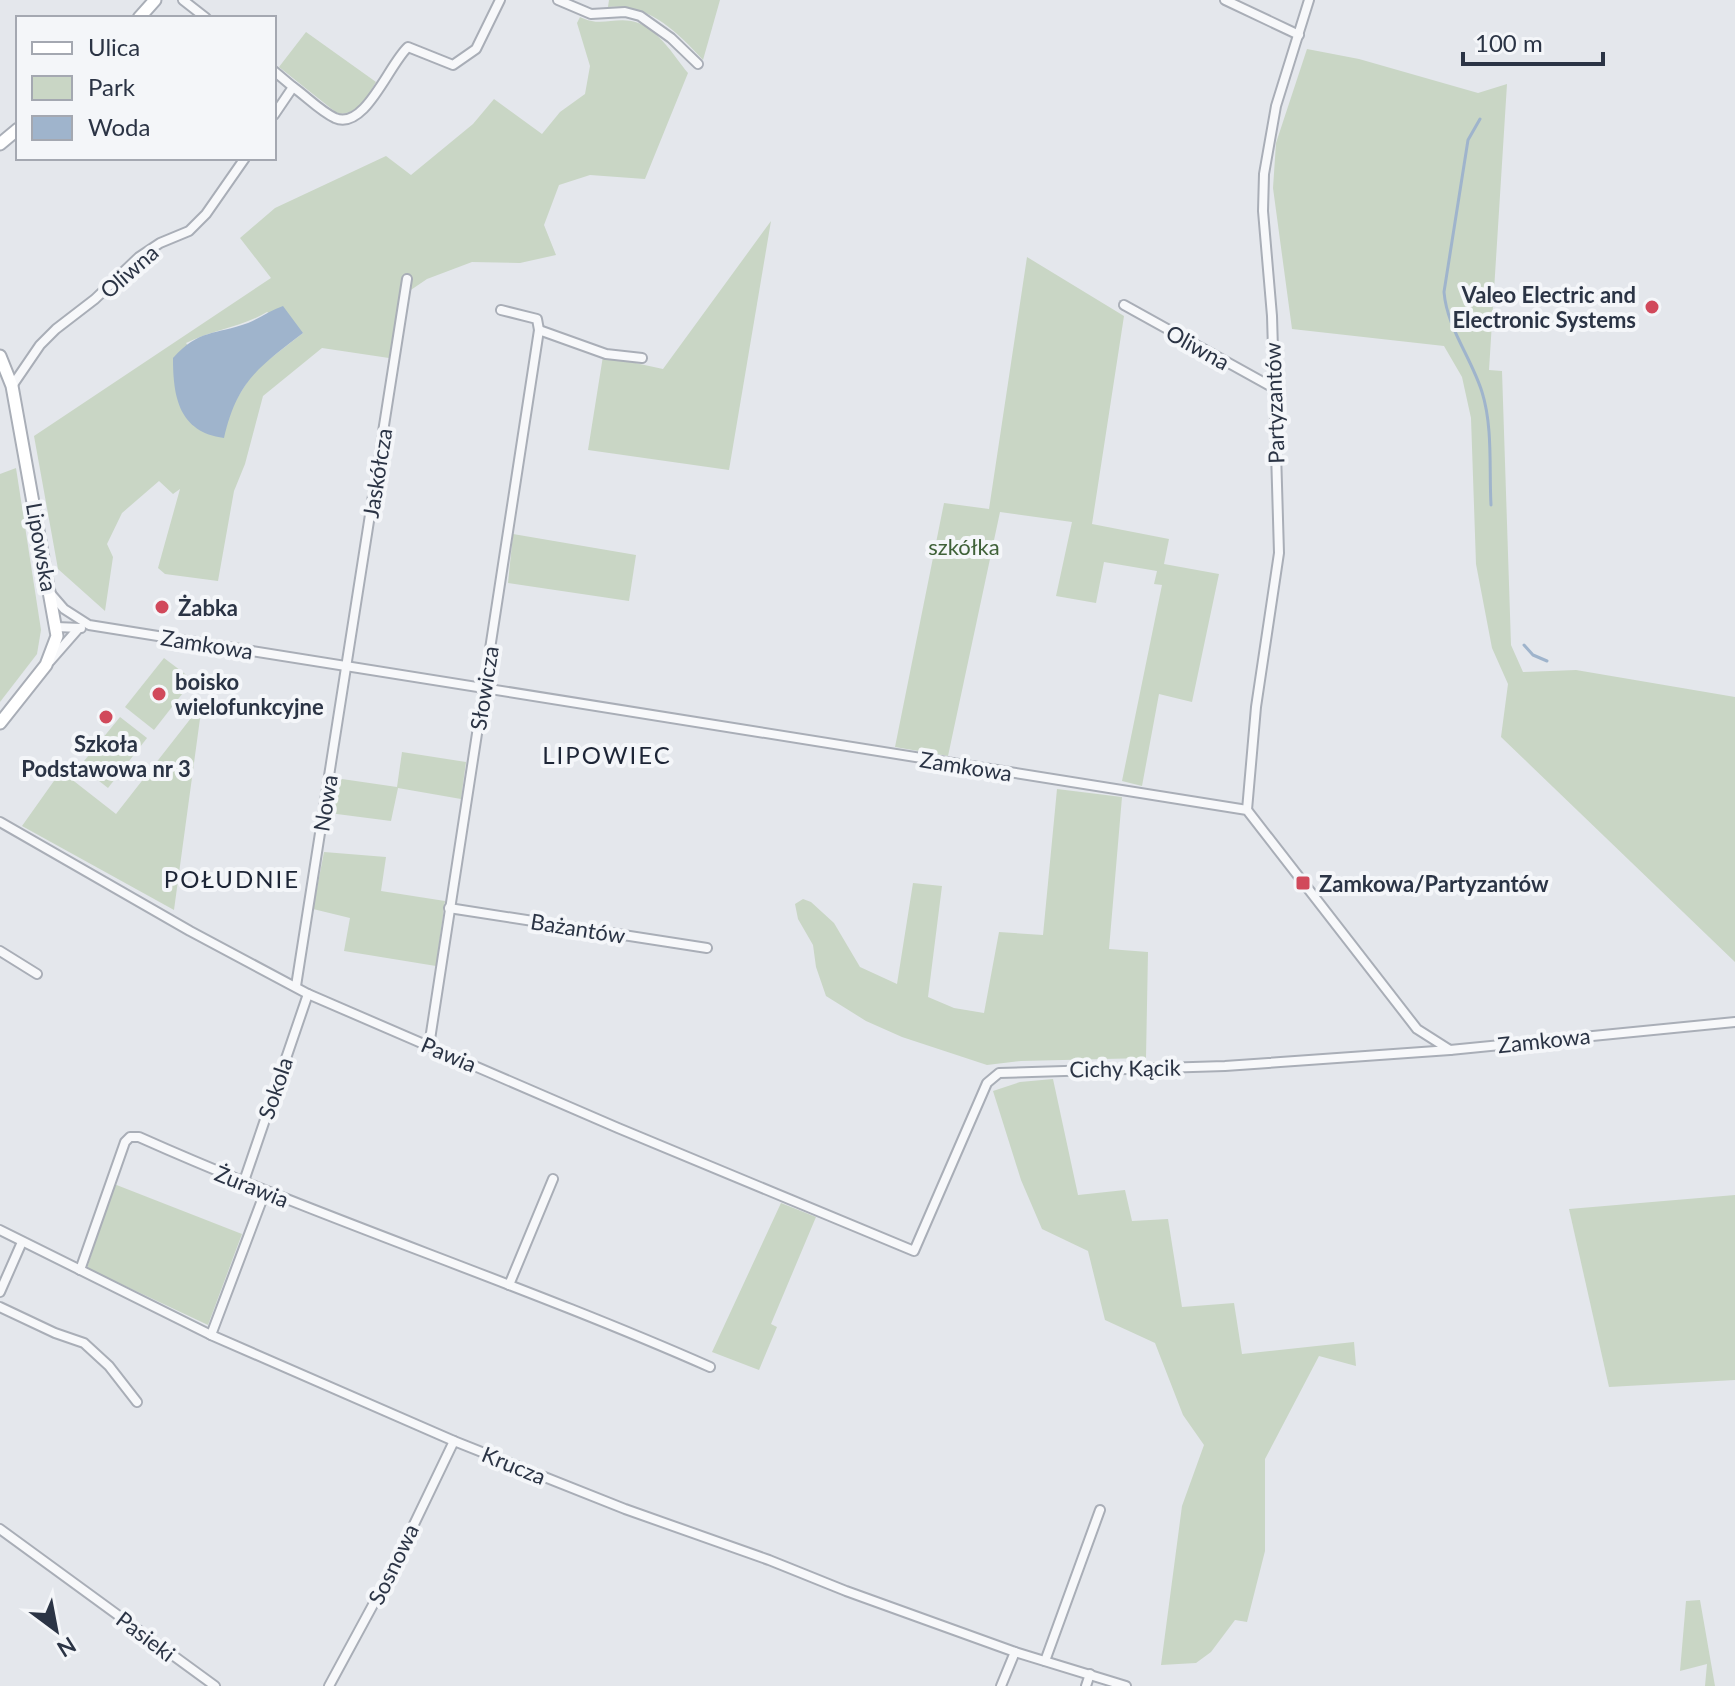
<svg xmlns="http://www.w3.org/2000/svg" width="1735" height="1686" viewBox="0 0 1735 1686" font-family="Lato,sans-serif">
<style>
.green{fill:#c9d6c5;fill-rule:evenodd}
.water{fill:#9fb4cc}
.lines{fill:none;stroke-linecap:round;stroke-linejoin:round}
.stream{stroke:#9fb4cc;stroke-width:3}
.street-casing{stroke:#a9aeb7;stroke-width:12}
.secondary-casing{stroke:#a9aeb7;stroke-width:15}
.street{stroke:#f7f8fa;stroke-width:8}
.secondary{stroke:#fff;stroke-width:11}
.poi-dot{fill:#d1495b;stroke:#f4f6f9;stroke-width:3}
.labels{text-anchor:middle;dominant-baseline:central;stroke-width:8;stroke-linejoin:round;paint-order:stroke}
.street-label{font-size:22px;fill:#2b3445;stroke:#f4f6f9}
.poi-label{font-size:22px;font-weight:bold;fill:#2b3445;stroke:#f4f6f9;text-anchor:start}
.park-label{font-size:22px;fill:#3f6138;stroke:#f4f6f9}
.neighbourhood-label{font-size:24px;letter-spacing:2px;fill:#1d2536;stroke:#f4f6f9}
</style>
<rect width="100%" height="100%" fill="#e4e7ec"/>
<!-- green -->
<g class="green">
<path d="M609,0h111l-17,60c-27,-29 -53,-56 -95,-53z"/>
<path d="M580,17c20,10 31,1 51,4 24,3 43,35 57,52l-43,106 -55,-4 -31,10 -15,40 12,30 -36,8 -48,-1 -45,17 -28,19 -10,60 -67,-10 -59,48 -18,68 -11,27 -16,90 -53,-7 -7,-6 22,-79 -7,5 -14,-13 -37,32 -15,31 6,13 -8,54 -47,-42 -24,-133 237,-158 -31,-40 35,-30 111,-52 25,19 62,-51 21,-25 48,35 18,-22 25,-18 5,-28 -13,-43zM267,312l36,21 -49,38 -23,37 -45,-65c26,-13 56,-16 81,-31z"/>
<path d="M306,32l70,50c-10,16 -17,32 -38,32l-59,-47z"/>
<path d="M1307,49l52,10 119,34 29,-9 -18,286 13,1 9,274 12,27 53,-2 159,27v265l-234,-225 7,-53 -16,-36 -16,-84 -5,-146 -9,-41 -18,-31 -152,-17 -19,-141 3,-45z"/>
<path d="M771,221l-42,249 -141,-20 15,-94 60,13z"/>
<path d="M1027,257l97,59 -32,208 77,15 -5,25 55,10 -27,128 -33,-8 -17,92 -20,-5 40,-196 -8,-1 3,-13 -53,-9 -8,41 -40,-7 16,-74 -72,-10 -52,244 -53,-9 49,-244 45,6z"/>
<path d="M16,468l25,162 -4,24 -37,48v-228z"/>
<path d="M513,534l123,21 -7,46 -121,-18z"/>
<path d="M164,658l29,22 -39,50 -29,-23z"/>
<path d="M202,704l-28,206 -152,-84 39,-55 55,43z"/>
<path d="M120,717l27,21 -39,50 -28,-22z"/>
<path d="M402,752l64,10 -5,37 -63,-11 -7,33 -62,-8 6,-35 62,9z"/>
<path d="M1057,789l65,8 -13,152 39,3 -2,106 -125,3 -34,4 -85,-28 -36,-16 -40,-25 -10,-29 -3,-22 -15,-26 -3,-15 8,-5 8,3 23,21 26,44 37,17 16,-101 29,3 -14,111 26,11 30,5 15,-81 44,3z"/>
<path d="M324,852l62,5 -5,34 64,10 -9,65 -92,-15 6,-33 -37,-9z"/>
<path d="M1053,1079l25,116 47,-5 7,31 36,-2 14,88 52,-4 8,51 112,-12 2,24 -37,-10 -54,103v92l-18,71 -12,-2 -24,32 -15,11 -35,2 21,-159 22,-61 -21,-30 -28,-72 -50,-23 -17,-69 -46,-22 -21,-49 -28,-89 27,-9z"/>
<path d="M114,1184l128,50 -34,91 -121,-57z"/>
<path d="M1735,1195v185l-126,7 -40,-178z"/>
<path d="M781,1203l35,14 -45,107 6,3 -18,43 -47,-18z"/>
<path d="M1700,1600l15,86h-10l2,-22 -27,7 6,-70z"/>
</g>
<!-- water -->
<path class="water" d="M283,306l20,27c-44,34 -66,48 -79,105 -45,-6 -51,-41 -51,-80 26,-29 42,-23 75,-35 12,-5 23,-13 35,-17z"/>
<g class="lines">
<!-- stream -->
<g class="stream">
<path d="M1480,119l-12,21 -24,152c3,36 27,65 38,100 11,35 7,77 9,113"/>
<path d="M1524,645l9,10 14,6"/>
</g>
<!-- street casing -->
<g class="street-casing">
<g id="street">
<path d="M183,0l23,18"/>
<path d="M558,0l33,14 34,-2 15,4 31,22 27,26"/>
<path d="M1225,0l74,35"/>
<path d="M274,71l19,16"/>
<path d="M274,115l19,-28c13,9 27,24 42,31 30,13 54,-54 73,-71l45,18 23,-16 24,-49"/>
<path d="M1124,305l148,82"/>
<path d="M501,310l36,9 2,11"/>
<path d="M12,386l28,-41 16,-16 39,-30 44,-42 21,-14 29,-12 17,-17 39,-56"/>
<path d="M51,594l13,15 25,16 1158,185 170,219 33,21 285,-28"/>
<path d="M56,627l25,1"/>
<path d="M50,661l28,-32"/>
<path d="M1247,810l9,-103 23,-154 -7,-237 -9,-105 1,-37 12,-68 33,-106"/>
<path d="M0,822l190,109 118,63 310,134 296,123 73,-168 12,-10 226,-7 225,-16"/>
<path d="M449,908l258,40"/>
<path d="M0,951l37,23"/>
<path d="M296,986l111,-707"/>
<path d="M429,1046l110,-716 67,24 36,4"/>
<path d="M243,1184l65,-190"/>
<path d="M0,1230l211,105 243,106 171,68 144,51 77,31 169,61 111,34"/>
<path d="M80,1270l45,-128 5,-5h9c188,84 383,147 571,230"/>
<path d="M509,1285l44,-106"/>
<path d="M0,1292l22,-50"/>
<path d="M0,1307l55,26 29,10 25,23 28,36"/>
<path d="M211,1335l54,-143"/>
<path d="M0,1529l215,157"/>
<path d="M1045,1661l55,-151"/>
<path d="M329,1686l65,-120 60,-125"/>
<path d="M1001,1686l14,-34"/>
<path d="M1086,1686l4,-12"/>
</g>
</g>
<!-- secondary casing -->
<g class="secondary-casing">
<g id="secondary">
<path d="M139,18l16,-18"/>
<path d="M0,144l18,-15"/>
<path d="M0,356l12,30 45,250 -11,29 -46,58"/>
</g>
</g>
<!-- street -->
<use href="#street" class="street"/>
<!-- secondary -->
<use href="#secondary" class="secondary"/>
</g>
<!-- markers -->
<g class="poi-dot">
<circle cx="1652" cy="307" r="8"/>
<circle cx="162" cy="607" r="8"/>
<circle cx="159" cy="694" r="8"/>
<circle cx="106" cy="717" r="8"/>
<rect x="1295" y="875" width="16" height="16" rx="4"/>
</g>
<g class="labels">
<!-- street labels -->
<g class="street-label">
<text transform="translate(129 271) rotate(-41)">Oliwna</text>
<text transform="translate(1198 347) rotate(29)">Oliwna</text>
<text transform="translate(1274 403) rotate(-92)">Partyzantów</text>
<text transform="translate(377 473) rotate(-81)">Jaskółcza</text>
<text transform="translate(42 547) rotate(80)">Lipowska</text>
<text transform="translate(207 644) rotate(9)">Zamkowa</text>
<text transform="translate(484 688) rotate(-81)">Słowicza</text>
<text transform="translate(966 766) rotate(9)">Zamkowa</text>
<text transform="translate(325 803) rotate(-81)">Nowa</text>
<text transform="translate(578 928) rotate(9)">Bażantów</text>
<text transform="translate(1544 1040) rotate(-6)">Zamkowa</text>
<text transform="translate(449 1054) rotate(23)">Pawia</text>
<text transform="translate(1125 1068) rotate(-1)">Cichy Kącik</text>
<text transform="translate(275 1088) rotate(-71)">Sokola</text>
<text transform="translate(252 1186) rotate(22)">Żurawia</text>
<text transform="translate(514 1465) rotate(22)">Krucza</text>
<text transform="translate(393 1564) rotate(-64)">Sosnowa</text>
<text transform="translate(146 1636) rotate(37)">Pasieki</text>
</g>
<!-- poi labels -->
<g class="poi-label">
<text x="1636" y="294" text-anchor="end">Valeo Electric and<tspan x="1636" dy="25">Electronic Systems</tspan></text>
<text x="178" y="607">Żabka</text>
<text x="175" y="681">boisko<tspan x="175" dy="25">wielofunkcyjne</tspan></text>
<text x="106" y="743" text-anchor="middle">Szkoła<tspan x="106" dy="25">Podstawowa nr 3</tspan></text>
<text x="1319" y="883">Zamkowa/Partyzantów</text>
</g>
<!-- park labels -->
<g class="park-label">
<text x="964" y="546">szkółka</text>
</g>
<!-- neighbourhood labels -->
<g class="neighbourhood-label">
<text x="607" y="754">LIPOWIEC</text>
<text x="232" y="878">POŁUDNIE</text>
</g>
</g>
<!-- legend -->
<rect x="16" y="16" width="260" height="144" fill="#f4f6f9" stroke="#a4a8b1" stroke-width="2"/>
<rect x="32" y="42" width="40" height="12" fill="#ffffff" stroke="#a4a8b1" stroke-width="2"/>
<text x="88" y="56" font-size="24" fill="#2b3445">Ulica</text>
<rect x="32" y="76" width="40" height="24" fill="#c9d6c5" stroke="#a4a8b1" stroke-width="2"/>
<text x="88" y="96" font-size="24" fill="#2b3445">Park</text>
<rect x="32" y="116" width="40" height="24" fill="#9fb4cc" stroke="#a4a8b1" stroke-width="2"/>
<text x="88" y="136" font-size="24" fill="#2b3445">Woda</text>
<!-- north arrow -->
<g transform="translate(56 1630) rotate(148)" stroke="#f4f6f9" stroke-width="6" paint-order="stroke">
<path d="M0-6L14 30L0 20L-14 30Z" fill="#2b3445"/>
<text y="-12" font-size="22" font-weight="bold" text-anchor="middle" fill="#2b3445">N</text>
</g>
<!-- scale -->
<path d="M1463 52v12h140v-12" fill="none" stroke="#2b3445" stroke-width="4"/>
<text x="1475" y="52" font-size="24" fill="#2b3445" stroke="#f4f6f9" stroke-width="6" paint-order="stroke">100 m</text>
</svg>
